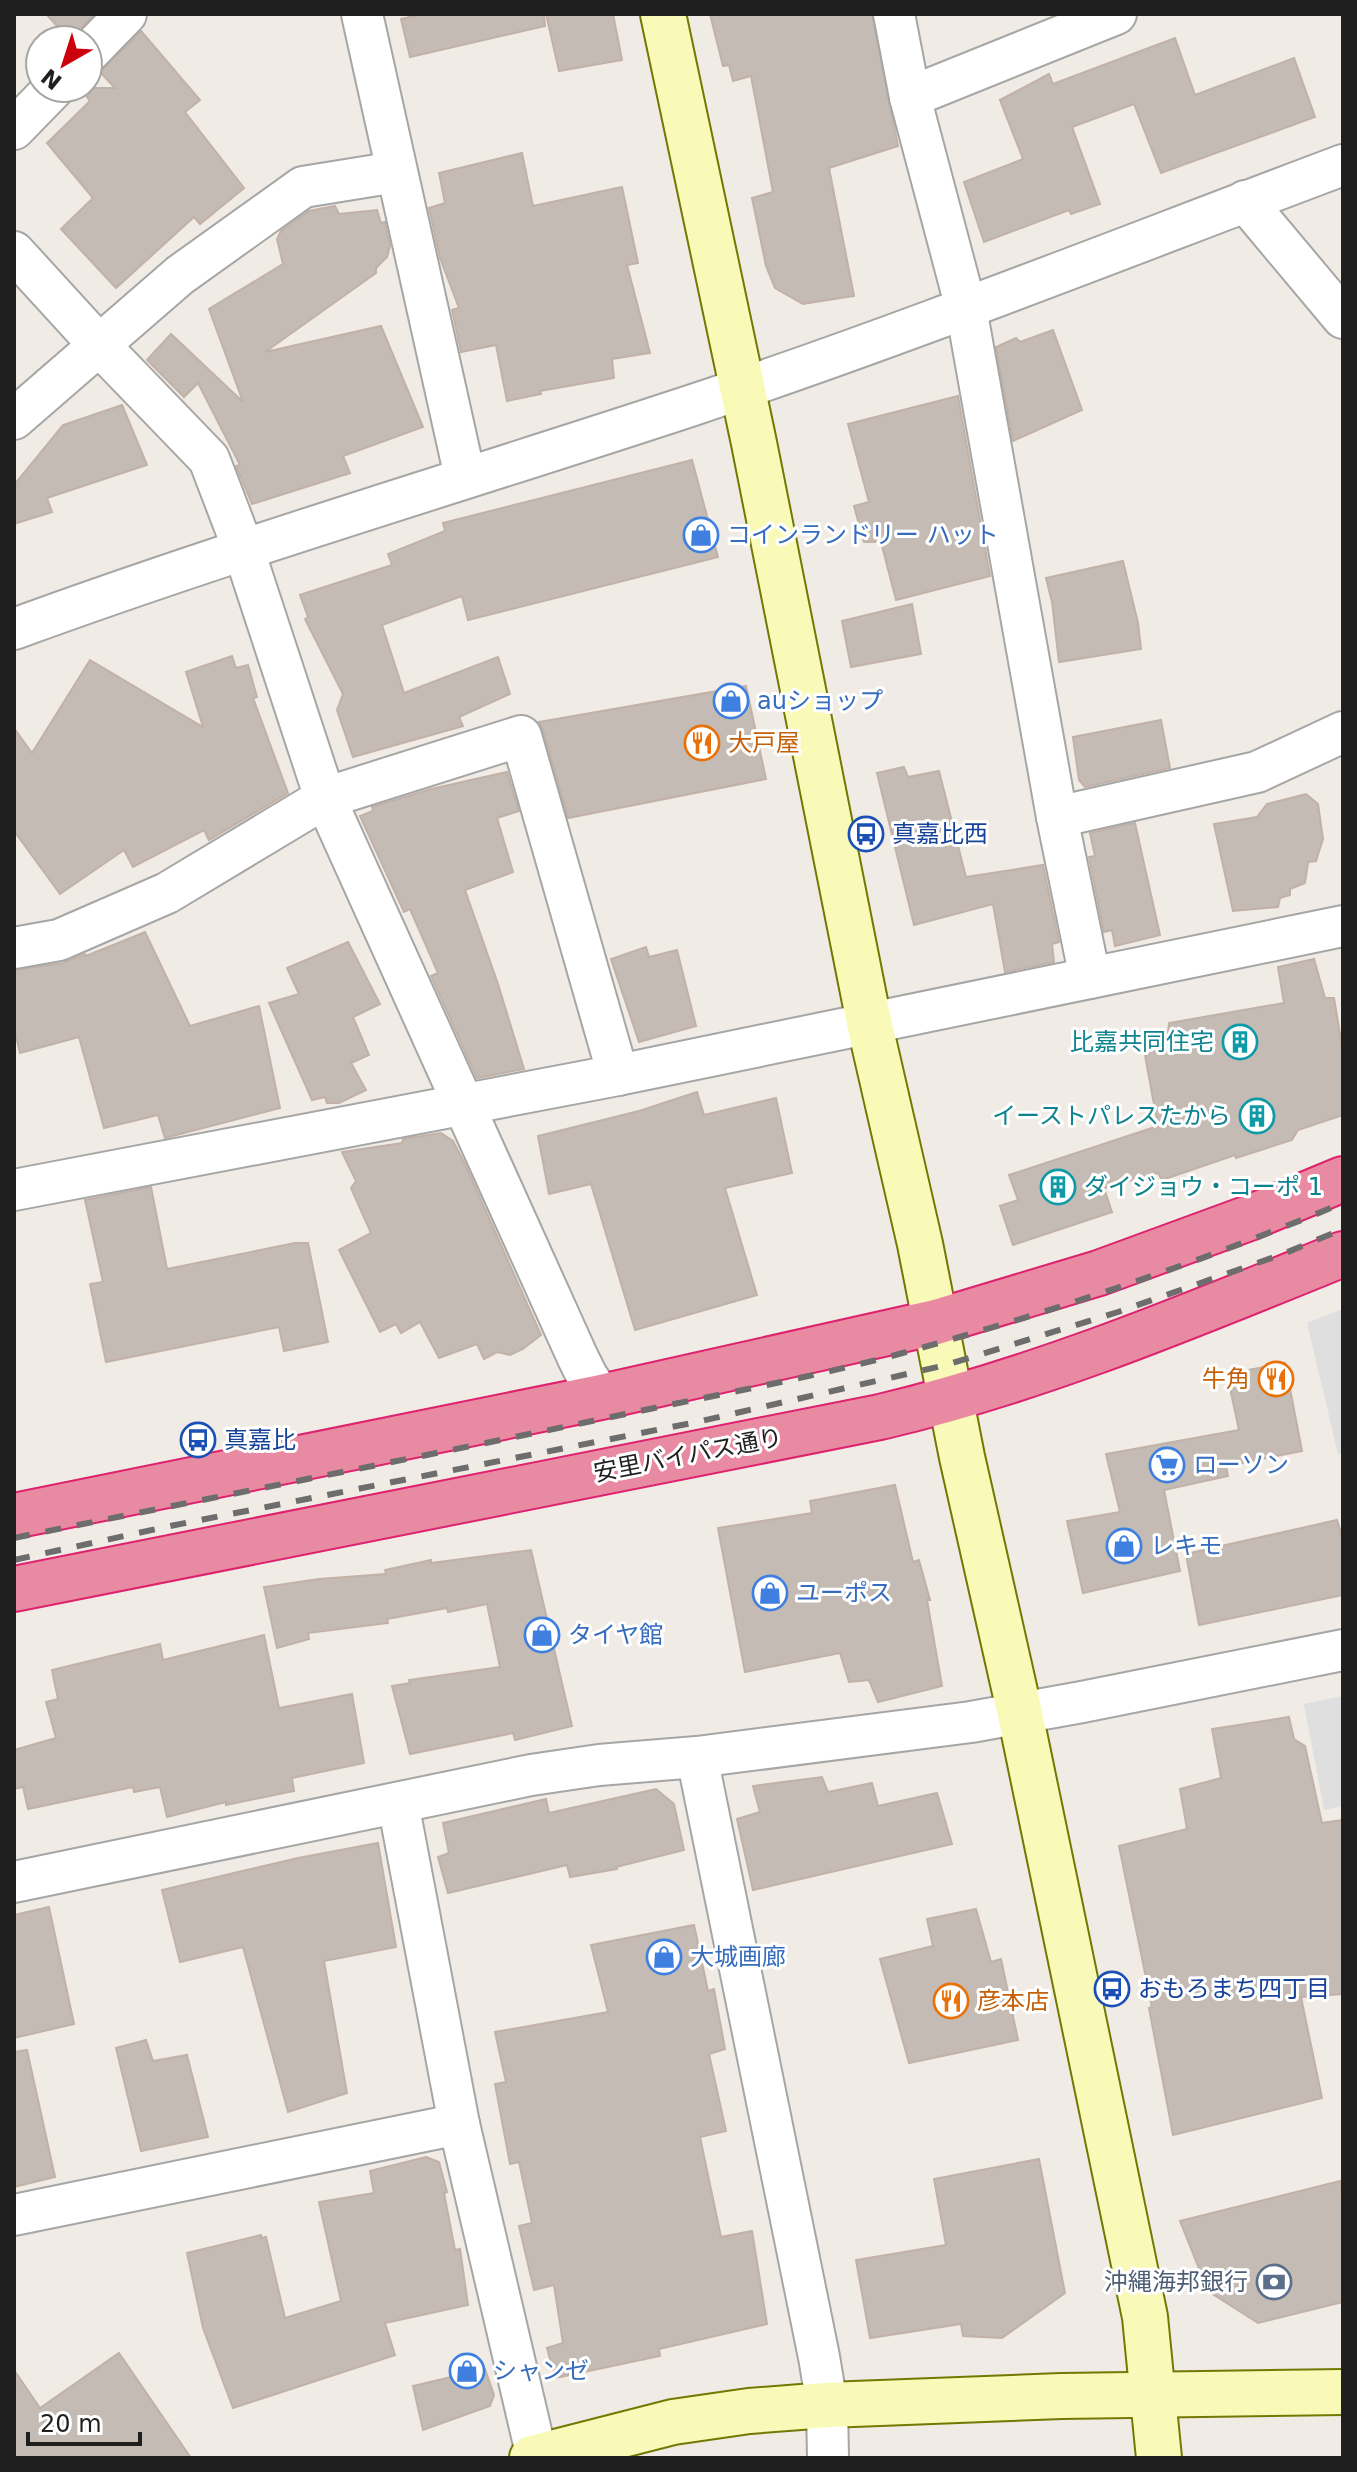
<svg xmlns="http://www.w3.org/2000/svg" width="1357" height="2472" viewBox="0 0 1357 2472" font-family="'DejaVu Sans','Noto Sans JP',sans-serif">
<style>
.parking{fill:#dfdfdf}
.building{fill:#c4bbb4;stroke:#c2b1a7;stroke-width:2}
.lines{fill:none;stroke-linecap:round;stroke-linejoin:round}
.street-casing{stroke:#a6a6a6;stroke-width:44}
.secondary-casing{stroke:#737803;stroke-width:48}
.highway-casing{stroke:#dd226e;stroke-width:48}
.street{stroke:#fff;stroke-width:40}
.secondary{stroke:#fafab8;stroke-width:44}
.highway{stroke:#e88ba2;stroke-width:44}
.rail{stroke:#6d6d6d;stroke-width:6;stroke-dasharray:16 16;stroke-linecap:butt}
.labels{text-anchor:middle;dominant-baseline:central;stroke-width:6;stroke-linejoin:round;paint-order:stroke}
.shop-label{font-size:24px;fill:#366cbe;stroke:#fff;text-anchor:start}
.food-label{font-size:24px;fill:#c56008;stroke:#fff;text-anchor:start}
.transit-label{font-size:24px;fill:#164399;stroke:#fff;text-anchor:start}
.culture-label{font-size:24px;fill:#0d838f;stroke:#fff;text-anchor:end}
.street-label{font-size:24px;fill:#1f1f1f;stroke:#fff}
.service-label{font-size:24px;fill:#4e5e75;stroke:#fff;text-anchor:end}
</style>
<rect width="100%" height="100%" fill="#f0ebe5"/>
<!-- parking -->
<g class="parking">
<path d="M1343,1309v144l-5,1 -31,-131z"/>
<path d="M1343,1696v110l-19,4 -20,-106z"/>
</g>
<!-- building -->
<g class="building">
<path d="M46,14h48l-24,26z"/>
<path d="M422,14h122l1,12 -135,31 -9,-38z"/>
<path d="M546,14h67l9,46 -63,11z"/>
<path d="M710,14h162l26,132 -69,22 25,128 -51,8 -28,-16 -9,-22 -14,-68 21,-6 -22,-116 -18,5 -4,-16 -6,1z"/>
<path d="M141,31l59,69 -15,12 59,76 -44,36 -6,-7 -78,71 -55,-59 32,-31 -46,-55 43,-42 -10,-13h35l-15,-16z"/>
<path d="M1175,38l20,57 99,-37 21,59 -154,56 -27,-69 -62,23 28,77 -29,10 -2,-4 -85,32 -20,-60 59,-23 -23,-59 49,-26 4,10z"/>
<path d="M522,153l11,53 89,-19 16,76 -11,2 23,88 -38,6 2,19 -74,13 1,3 -34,7 -11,-56 -35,7 -9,-42 7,-2 -19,-50 -11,-50 16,-5 -6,-30z"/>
<path d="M335,206l4,8 38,-4 4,13 4,-1 5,24 -3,11 -11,11v5l-111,79 116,-26 42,101 -80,29 7,17 -98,31 -16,-38 4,-1 -42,-82 -14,14 -37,-37 24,-26 72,68 -34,-93 74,-45 -6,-25 4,-8 28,-20z"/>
<path d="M1053,330l29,80 -69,31 -17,-94 20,-9 4,4z"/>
<path d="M958,396l32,180 -94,24 -15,-58h-17l-10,-36 15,-4 -21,-78z"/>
<path d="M122,405l25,60 -100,33 5,14 -38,12v-39l49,-60z"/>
<path d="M692,460l26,97 -250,63 -6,-24 -80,29 22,68 94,-36 12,37 -51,23 4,9 -110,31 -16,-47 6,-16 -38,-75 3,-2 -8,-22 92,-30 -4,-11 57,-23 -2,-8z"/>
<path d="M1123,561l15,62 3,26 -82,13 -7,-60 -6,-24z"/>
<path d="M912,604l9,50 -70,13 -9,-46z"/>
<path d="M232,656l4,12 12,-3 9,32 -4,1 35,95 -79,47 -5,-10 -71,37 -9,-17 -64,44 -46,-63v-103l18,25 58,-93 113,67 -17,-55z"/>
<path d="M746,686l20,93 -198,39 -25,-88 -4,-8z"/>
<path d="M1161,720l9,48 -85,19 -6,-7 -6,-43z"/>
<path d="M904,767l4,10 31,-6 27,106 77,-12 16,77 -7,2 2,18 -49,10 -12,-68 -79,21 -37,-152z"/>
<path d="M507,772l12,39 -22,7 16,54 -48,18 33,94 26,85 -47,9 -46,-102 7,-3 -28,-64 -6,3 -44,-96 13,-5 -1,-4 59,-18z"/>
<path d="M1306,794l12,10 5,35 -7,22 -8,1 -3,21 -15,6v6l-10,3 -2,9 -45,4 -19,-87 43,-7 10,-13z"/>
<path d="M1135,823l25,112 -45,11 -3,-16 -8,2 -15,-75 6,-1 -5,-23z"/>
<path d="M145,932l45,94 69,-20 21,102 -115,30 -7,-23 -54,13 -25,-91 -59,16 -6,-25v-58l49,-7 22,-9 1,2z"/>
<path d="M348,942l32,62 -27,13 16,38 -18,8 15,27 -27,13h-12l-2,-6 -13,3 -43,-97 30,-9 -12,-26z"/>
<path d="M646,947l3,10 28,-7 19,76 -57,16 -28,-83z"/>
<path d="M1314,959l11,39h9l9,54v63l-45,15 -6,10 -56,18 -1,-3 -73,25 -4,-7 -54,15 8,24 -99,33 -13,-39 18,-6 -9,-25 149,-49 -16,-87 26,-6 1,-10 115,-20 -6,-36z"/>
<path d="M697,1092l7,23 72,-17 16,75 -67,15 32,107 -122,35 -44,-146 -42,10 -11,-58 101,-25z"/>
<path d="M441,1133l12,8 12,23 76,171 -18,14 -13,6 -13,-3 -13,7 -7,-15 -38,14 -19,-36 -19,11 -5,-9 -16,8 -41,-82 32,-17 -20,-45 5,-7 -14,-29 60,-9 1,-4z"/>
<path d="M151,1187l16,82 128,-26h13l20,99 -44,9 -5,-24 -173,35 -16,-78 13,-2 -18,-82z"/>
<path d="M1285,1363l17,88 -76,15 2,10 -64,14 16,81 -97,22 -16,-72 53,-9 -14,-58 133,-24 -12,-56z"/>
<path d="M895,1485l18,77 6,-2 11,40h-3l15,86 -64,16 -9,-22 -20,2 -9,-29 -95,19 -27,-144 94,-15 -2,-12z"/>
<path d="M1337,1520l6,19v56l-144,30 -13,-71z"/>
<path d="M531,1550l41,176 -57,14 -2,-7 -103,21 -18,-68 18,-3 -1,-3 91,-13 -13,-63 -39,8 -1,-4 -60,11 1,4 -80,10 1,6 -32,9 -13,-61 55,-8 67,-5 -1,-4 46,-10v3z"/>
<path d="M264,1635l15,73 73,-14 12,69 -72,15 2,13 -68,14v-3l-59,15 -7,-30 -26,5 -1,-5 -105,22 -5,-22 -9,2v-39l42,-12 -10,-36 12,-3 -6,-29 108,-26 3,16z"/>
<path d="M1289,1717l5,22 11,7 17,77 21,-3v174l-42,3 21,101 -149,37 -24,-127 3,-1 -33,-161 68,-17 -7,-40 41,-11 -9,-49z"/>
<path d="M822,1777l6,15 44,-9 6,23 59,-13 15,51 -199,46 -16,-71 23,-7 -7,-26z"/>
<path d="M656,1789l18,15 10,46 -68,17 1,2 -47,8 -3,-12 -119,28 -10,-36 11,-4 -6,-30 103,-24 3,14z"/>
<path d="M378,1843l18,104 -72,14 23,132 -59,19 -45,-165 -63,15 -18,-72 136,-32z"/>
<path d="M49,1907l25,117 -60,14v-123z"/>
<path d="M976,1909l15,53 10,-3 17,81 -109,23 -29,-104 53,-13 -6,-27z"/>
<path d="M694,1925l14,66 6,-2 11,60 -16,5 17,77 -26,6 21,100 31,-6 15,93 -108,25 1,7 -105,22 -8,-30 16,-5 -9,-58 -20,5 -15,-64 13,-3 -13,-61 -9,2 -15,-80 11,-2 -11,-50 113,-20 -17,-67z"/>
<path d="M146,2040l7,21 34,-6 21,82 -67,14 -25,-103z"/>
<path d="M27,2050l28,127 -41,10v-135z"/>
<path d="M426,2157l13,5 8,30 -3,1 11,57 5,-1 8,56 -83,18 10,32 -162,53 -30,-80 -16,-75 74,-18v3l5,-1 19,81 56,-17 -22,-99 55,-9 -4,-22z"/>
<path d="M1039,2159l26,134 -63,45 -39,-2 -2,-12 -91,14 -14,-78 90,-15 -12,-66z"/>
<path d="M1340,2181l3,19v102l-85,21 -50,-32 -28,-70z"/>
<path d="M119,2353l72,105h-177v-88l26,38z"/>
<path d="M485,2369l9,26 -4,11 -67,24 -10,-44z"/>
</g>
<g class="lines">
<!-- street casing -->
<g class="street-casing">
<g id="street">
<path d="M362,14l103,463"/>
<path d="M894,14l16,83 56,211 91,509 33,161"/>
<path d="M88,53l38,-39"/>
<path d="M910,97l206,-83"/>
<path d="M14,129l40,-41"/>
<path d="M1245,201l98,117"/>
<path d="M14,252l85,93 110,114 34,89 82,250 253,560 9,18 14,21"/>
<path d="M14,419l166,-144 123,-88 93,-15"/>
<path d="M14,629c224,-82 452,-149 679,-224 219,-73 434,-159 650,-240"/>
<path d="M1057,817l200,-45 86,-40"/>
<path d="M14,948l45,-8 108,-47 158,-95 196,-62 97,339 -604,115"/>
<path d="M618,1075l725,-149"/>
<path d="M697,1757l122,600 8,48 1,53"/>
<path d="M398,1803l61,321 78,333"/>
<path d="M14,1882l517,-107 68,-10 98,-8 274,-35 111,-20 261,-52"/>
<path d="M14,2215l445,-91"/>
</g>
</g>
<!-- secondary casing -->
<g class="secondary-casing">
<g id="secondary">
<path d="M663,14l91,429 115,579 51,222 42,213 58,257 119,574 6,29 14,141"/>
<path d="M532,2458l141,-36 76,-11 78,-6 234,-9 282,-4"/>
</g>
</g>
<!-- highway casing -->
<g class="highway-casing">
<g id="highway">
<path d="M14,1516l587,-119 335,-75 163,-49 150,-55 94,-39"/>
<path d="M14,1589l866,-172c161,-38 310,-101 463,-163"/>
</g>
</g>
<!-- street -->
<use href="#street" class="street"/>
<!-- secondary -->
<use href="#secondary" class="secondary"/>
<!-- highway -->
<use href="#highway" class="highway"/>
<!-- rail -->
<g class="rail">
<path d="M14,1538c201,-41 402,-80 602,-122 94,-20 190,-37 283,-62 151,-41 300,-91 444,-151"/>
<path d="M14,1560l156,-34 527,-104 249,-57 172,-53 165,-58 60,-25"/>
</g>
</g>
<!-- icons -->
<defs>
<g id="shop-ring" transform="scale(1.8)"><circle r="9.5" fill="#fff" stroke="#3f7fe0" stroke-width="1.5"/><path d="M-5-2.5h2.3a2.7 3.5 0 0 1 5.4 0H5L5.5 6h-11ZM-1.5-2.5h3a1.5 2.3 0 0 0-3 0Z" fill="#3f7fe0"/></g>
<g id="restaurant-ring" transform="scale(1.8)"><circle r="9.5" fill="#fff" stroke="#e8710a" stroke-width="1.5"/><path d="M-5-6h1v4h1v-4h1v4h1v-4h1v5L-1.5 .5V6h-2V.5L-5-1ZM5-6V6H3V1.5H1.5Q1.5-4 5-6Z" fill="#e8710a"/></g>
<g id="bus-ring" transform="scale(1.8)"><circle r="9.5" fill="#fff" stroke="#1a4fb4" stroke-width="1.5"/><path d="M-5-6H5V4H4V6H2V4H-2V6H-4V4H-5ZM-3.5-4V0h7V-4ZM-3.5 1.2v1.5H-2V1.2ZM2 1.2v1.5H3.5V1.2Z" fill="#1a4fb4"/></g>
<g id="building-ring" transform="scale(1.8)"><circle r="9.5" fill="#fff" stroke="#0f9aa8" stroke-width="1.5"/><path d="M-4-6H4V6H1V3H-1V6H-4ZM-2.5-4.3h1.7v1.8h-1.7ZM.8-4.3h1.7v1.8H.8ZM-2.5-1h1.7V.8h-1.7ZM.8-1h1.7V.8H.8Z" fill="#0f9aa8"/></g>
<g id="supermarket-ring" transform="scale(1.8)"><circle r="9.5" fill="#fff" stroke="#3f7fe0" stroke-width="1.5"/><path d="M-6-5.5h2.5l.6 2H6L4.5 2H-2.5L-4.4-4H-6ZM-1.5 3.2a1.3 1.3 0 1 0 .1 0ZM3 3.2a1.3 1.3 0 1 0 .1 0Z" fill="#3f7fe0"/></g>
<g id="bank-ring" transform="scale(1.8)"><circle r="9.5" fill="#fff" stroke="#5c6f8a" stroke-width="1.5"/><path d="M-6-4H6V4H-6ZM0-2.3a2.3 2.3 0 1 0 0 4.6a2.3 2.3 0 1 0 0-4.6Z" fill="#5c6f8a"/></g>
</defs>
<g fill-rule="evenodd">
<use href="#shop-ring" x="701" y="535"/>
<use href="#shop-ring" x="731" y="701"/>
<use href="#restaurant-ring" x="702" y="743"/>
<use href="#bus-ring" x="866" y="834"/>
<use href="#building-ring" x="1240" y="1042"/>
<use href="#building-ring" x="1257" y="1116"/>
<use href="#building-ring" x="1058" y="1187"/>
<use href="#restaurant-ring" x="1276" y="1379"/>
<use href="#bus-ring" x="198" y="1440"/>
<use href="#supermarket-ring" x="1167" y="1465"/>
<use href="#shop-ring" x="1124" y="1546"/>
<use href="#shop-ring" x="770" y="1593"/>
<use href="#shop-ring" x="542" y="1635"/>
<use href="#shop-ring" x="664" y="1957"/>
<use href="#bus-ring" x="1112" y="1989"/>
<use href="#restaurant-ring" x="951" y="2001"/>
<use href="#bank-ring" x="1274" y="2282"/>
<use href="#shop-ring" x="467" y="2371"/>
</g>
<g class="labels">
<!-- shop labels -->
<g class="shop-label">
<text x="727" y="535">コインランドリー ハット</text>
<text x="757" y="701">auショップ</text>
<text x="1193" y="1465">ローソン</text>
<text x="1150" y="1546">レキモ</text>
<text x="796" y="1593">ユーポス</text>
<text x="568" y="1635">タイヤ館</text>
<text x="690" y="1957">大城画廊</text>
<text x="493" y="2371">シャンゼ</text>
</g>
<!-- food labels -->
<g class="food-label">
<text x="728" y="743">大戸屋</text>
<text x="1250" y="1379" text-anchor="end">牛角</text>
<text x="977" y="2001">彦本店</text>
</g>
<!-- transit labels -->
<g class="transit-label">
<text x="892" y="834">真嘉比西</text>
<text x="224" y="1440">真嘉比</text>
<text x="1138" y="1989">おもろまち四丁目</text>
</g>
<!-- culture labels -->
<g class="culture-label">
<text x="1214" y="1042">比嘉共同住宅</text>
<text x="1231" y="1116">イーストパレスたから</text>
<text x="1084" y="1187" text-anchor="start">ダイジョウ・コーポ 1</text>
</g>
<!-- street labels -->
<g class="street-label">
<text transform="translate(688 1455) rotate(-11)">安里バイパス通り</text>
</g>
<!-- service labels -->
<g class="service-label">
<text x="1248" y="2282">沖縄海邦銀行</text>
</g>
</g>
<!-- border -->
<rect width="1357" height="2472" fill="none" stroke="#1f1f1f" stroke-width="32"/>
<!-- north arrow -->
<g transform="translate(64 64) rotate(219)"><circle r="38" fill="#ffffff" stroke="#a5a5a5" stroke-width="2"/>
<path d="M0-6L14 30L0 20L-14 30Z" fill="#cd000d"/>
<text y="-12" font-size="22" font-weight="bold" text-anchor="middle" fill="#1f1f1f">N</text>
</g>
<!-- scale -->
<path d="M28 2432v12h112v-12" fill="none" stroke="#1f1f1f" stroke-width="4"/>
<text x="40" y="2432" font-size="24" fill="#1f1f1f" stroke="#ffffff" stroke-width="6" paint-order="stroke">20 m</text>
</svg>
